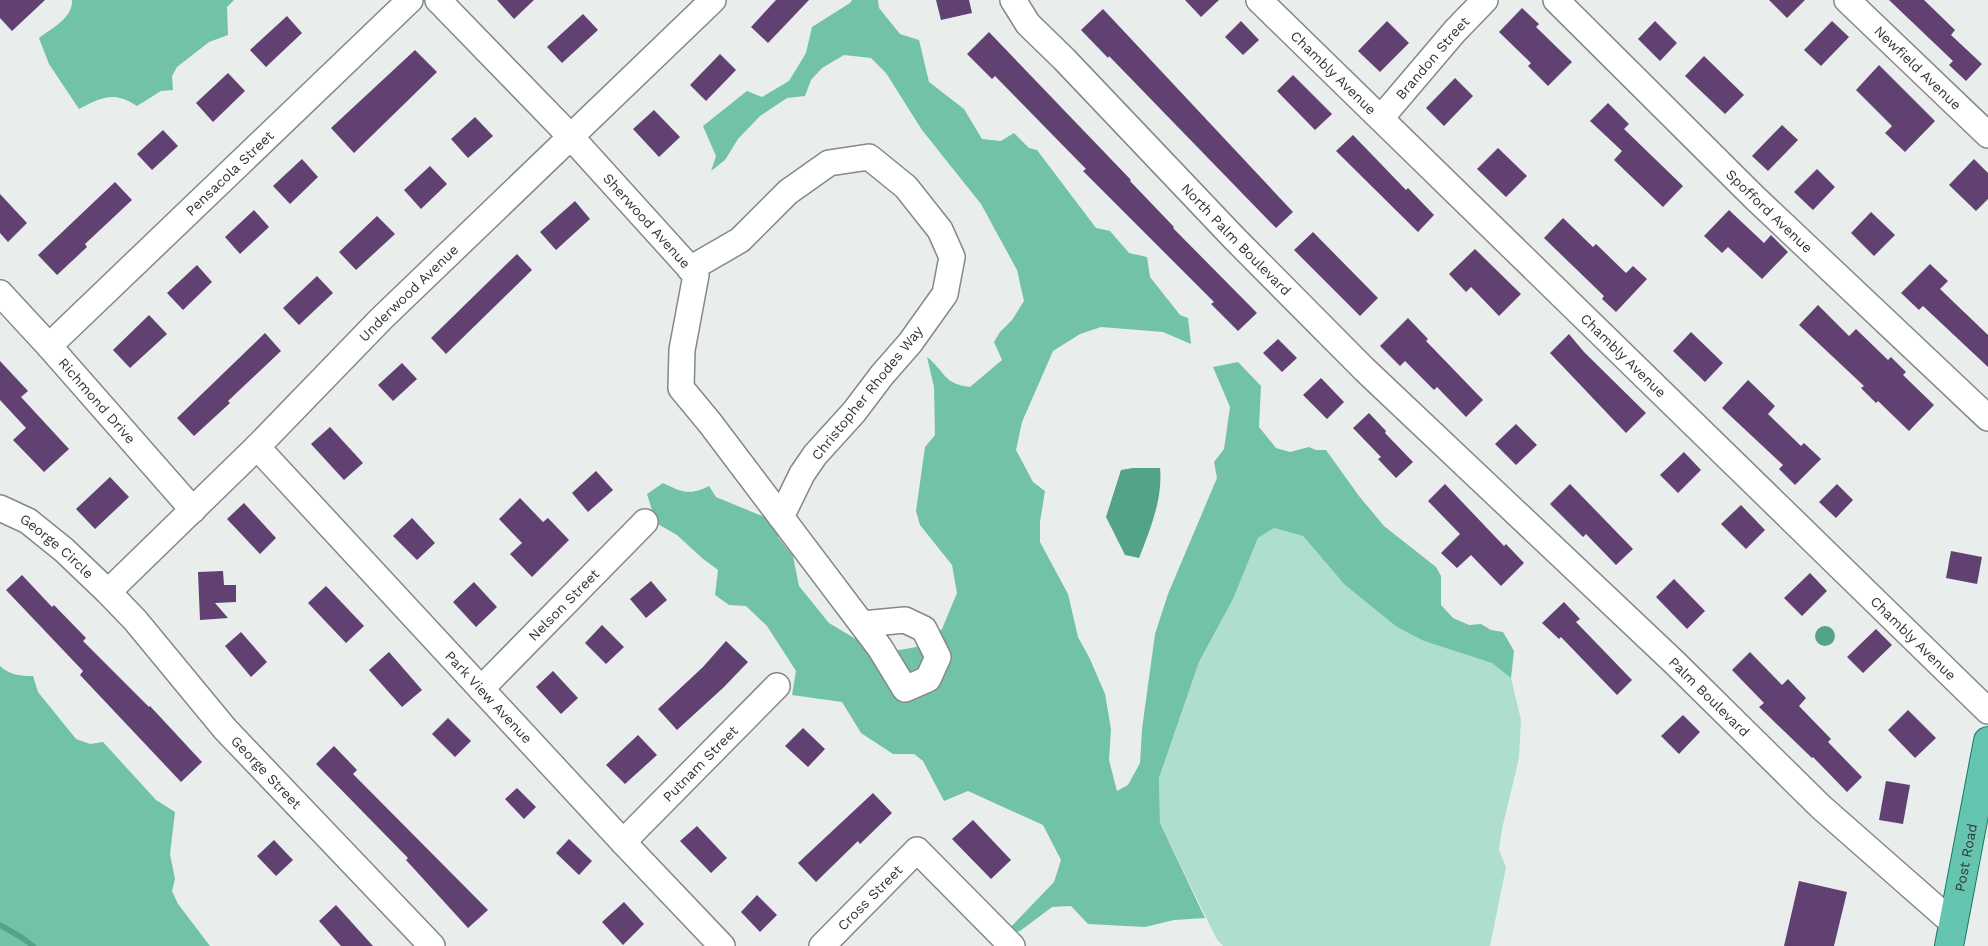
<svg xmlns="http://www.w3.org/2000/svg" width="1988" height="946" viewBox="0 0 1988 946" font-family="'Work Sans',sans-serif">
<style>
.green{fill:#aedecc}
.forest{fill:#72c2a7}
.water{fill:#53a38a}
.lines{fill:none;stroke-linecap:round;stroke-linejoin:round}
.stream{stroke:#53a38a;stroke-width:5.5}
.building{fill:#614072}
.minor-casing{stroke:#848987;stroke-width:28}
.major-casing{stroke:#127a63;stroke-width:30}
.minor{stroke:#fff;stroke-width:25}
.major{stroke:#66c5b1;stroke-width:28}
.labels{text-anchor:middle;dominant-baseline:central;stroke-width:5;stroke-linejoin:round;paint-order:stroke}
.street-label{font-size:14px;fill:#323433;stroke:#fff}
</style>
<rect width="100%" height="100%" fill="#e9eeec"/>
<!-- green -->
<path class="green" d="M1274,528l29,8 41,48 80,57 69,22 18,15 10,42 -2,38 -17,71 -3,21 7,17 -16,79h-267l-7,-8 -56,-115 -1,-45 40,-116 34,-63 25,-61z"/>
<!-- forest -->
<g class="forest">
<path d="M72,0h162l-7,7 1,28 -19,7 -32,25 -5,9 1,14 -12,1 -24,15c-24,-15 -34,-9 -58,3l-30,-45 -10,-26c13,-10 34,-20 33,-38z"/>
<path d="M852,0h26l1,8 21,26 19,6 10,42 35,27 18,30 19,2 13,-8 15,15 8,2 59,78 14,3 19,22 18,4 3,20 30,38 8,3 3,26 -28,-12 -62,-5 -21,7 -27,17 -31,71 -6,28 17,32 12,9 -5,31v20l28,52 10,43 12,22 15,35 6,35 -2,31 8,31 11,-6 12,-22 2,-34 13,-95 13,-40 49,-116 -3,-16 10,-13 6,-42 -17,-40 25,-5 23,24 -2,41 17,21 14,4 19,-5 7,3h10l33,46 25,30 52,41 5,9v29l12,13 16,7 12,-1 10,6 12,2 11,19 -3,27 -19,-15 -68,-22 -27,-14 -53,-43 -41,-48 -29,-8 -16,10 -25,61 -34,63 -40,116 1,45 45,95 -31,2 -29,7 -57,-3 -17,-18 -19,1 -32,24 -16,3 50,-52 7,-22 -18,-35 -75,-34 -24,10 -21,-40 -9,-7h-21l-32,-21 -19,-31 -50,-7 4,-24 -29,-45 -21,-20 -17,-1 -14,-10 3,-25 -16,-12 -25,-23 -21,-12 -9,-29 16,-11c19,9 26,13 46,3l7,11 58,24 4,16 15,19 6,30 30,37 37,22 28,6 22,-4 26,-18 15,-36 -5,-28 -32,-40 -4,-14 9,-64 10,-12 -1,-48 -7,-30c18,14 16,27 43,30l32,-27 -8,-18 6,-10 12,-12 12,-19 -7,-31 -36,-66 -59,-74 -36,-57 -15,-15 -27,-3 -22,13 -11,12 -6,16 -18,2 -27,18 -22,23 -13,21 -14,11 5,-15 -13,-30 44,-35 15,6 27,-16 17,-28 6,-26 38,-24z"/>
<path d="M0,666c9,9 21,10 33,10l5,16 38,47 14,5 13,-2 53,58 19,12 -5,42 5,25 -3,12 6,13 32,42h-210z"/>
</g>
<!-- water -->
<g class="water">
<path d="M1133,468h27c3,31 -10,62 -21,90l-14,-3 -19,-38 15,-47z"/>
<circle cx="1825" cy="636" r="10"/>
</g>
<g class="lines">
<!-- stream -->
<path class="stream" d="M0,925l21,12 12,9"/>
</g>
<!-- building -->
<g class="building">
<path d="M0,0h45l-33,31 -12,-13z"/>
<path d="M497,0h37l-20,19z"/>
<path d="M776,0h33l-41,43 -17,-16z"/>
<path d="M936,0h33l3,13 -31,7z"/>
<path d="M1185,0h34l-18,17z"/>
<path d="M1769,0h36l-18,18z"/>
<path d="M1889,0h35l31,30 -4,5 31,29 -16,17 -17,-16 4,-4z"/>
<path d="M1522,8l17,16 -3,3 36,35 -24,24 -20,-20 3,-3 -32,-31z"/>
<path d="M1103,9l190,203 -17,16 -167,-172 -1,2 -27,-28z"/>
<path d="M583,14l15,16 -36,33 -15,-16z"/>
<path d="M287,16l15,17 -36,34 -16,-17z"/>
<path d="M1241,21l18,19 -16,15 -18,-18z"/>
<path d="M1387,21l22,22 -29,29 -22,-21z"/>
<path d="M1655,21l22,22 -17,18 -22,-22z"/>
<path d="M1832,21l17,16 -28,29 -17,-16z"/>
<path d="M989,32l142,148 -1,1 44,46 -1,1 84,85 -19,18 -27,-27 3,-2 -131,-131 3,-2 -91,-93 -3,3 -25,-25z"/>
<path d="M415,50l22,22 -83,81 -23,-25z"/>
<path d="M720,54l16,16 -30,31 -16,-16z"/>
<path d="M1704,56l40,39 -19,19 -40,-38z"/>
<path d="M1879,65l56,56 -30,31 -20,-19 7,-7 -36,-36z"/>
<path d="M228,73l17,18 -32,31 -17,-19z"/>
<path d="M1293,75l39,39 -17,16 -38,-39z"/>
<path d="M1455,78l18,18 -29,30 -18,-18z"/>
<path d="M1608,103l21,21 -5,5 59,57 -20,21 -49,-47 8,-9 -32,-30z"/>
<path d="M654,110l26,27 -21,20 -26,-28z"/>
<path d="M475,117l18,19 -25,22 -17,-19z"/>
<path d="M1782,125l16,15 -30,31 -16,-15z"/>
<path d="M163,130l15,16 -26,24 -15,-16z"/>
<path d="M1353,135l53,55 2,-2 26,27 -16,17 -82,-81z"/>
<path d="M1498,148l29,28 -21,21 -29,-28z"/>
<path d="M302,159l16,18 -28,27 -17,-18z"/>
<path d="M1974,159l14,14v26l-12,12 -27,-26z"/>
<path d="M430,166l17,18 -26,25 -17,-19z"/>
<path d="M1817,169l18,18 -22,23 -19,-18z"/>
<path d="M115,182l17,18 -47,44 2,3 -30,28 -19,-20z"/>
<path d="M0,194l27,29 -19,19 -8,-9z"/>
<path d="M575,201l15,18 -34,31 -16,-18z"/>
<path d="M254,210l15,17 -29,27 -15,-17z"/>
<path d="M1729,210l35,33 7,-8 17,17 -26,27 -34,-32 -6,6 -18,-17z"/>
<path d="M1871,212l24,23 -21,21 -23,-23z"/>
<path d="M377,216l18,18 -39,36 -17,-18z"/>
<path d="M1563,218l30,29 3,-3 30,29 7,-7 14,13 -31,33 -14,-13 2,-3 -60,-58z"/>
<path d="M1313,232l65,66 -18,18 -66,-66z"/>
<path d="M1475,249l46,45 -22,22 -28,-29 -5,5 -17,-18z"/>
<path d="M517,254l15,16 -86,84 -15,-16z"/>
<path d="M1930,264l18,17 -8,8 48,46v32l-65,-61 -4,4 -18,-17z"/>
<path d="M197,265l15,17 -29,28 -16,-17z"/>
<path d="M317,276l16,17 -34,32 -16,-17z"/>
<path d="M1818,305l31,31 7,-7 32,31 3,-3 15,15 -3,3 31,30 -25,26 -31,-30 -2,2 -15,-15 3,-2 -65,-61z"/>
<path d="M149,315l18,19 -37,34 -17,-18z"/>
<path d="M1408,318l20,21 -2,2 57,59 -17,17 -29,-30 -3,3 -29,-29 -5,5 -20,-20z"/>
<path d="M1691,332l32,31 -18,19 -32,-31z"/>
<path d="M265,333l16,18 -53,50 2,2 -36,33 -17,-18z"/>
<path d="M1569,334l15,18 62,61 -20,20 -76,-80z"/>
<path d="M1278,339l19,19 -15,14 -19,-19z"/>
<path d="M0,361l28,30 -7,6 48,52 -25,23 -31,-32 13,-12 -26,-28z"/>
<path d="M402,363l15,16 -24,22 -15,-16z"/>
<path d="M1321,378l23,24 -17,17 -24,-24z"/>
<path d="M1748,380l27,26 -7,8 33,32 3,-3 17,16 -26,26 -16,-16 4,-4 -61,-57z"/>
<path d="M1369,413l17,18 -1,2 28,29 -17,16 -18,-19 3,-2 -28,-29z"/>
<path d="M1516,424l21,21 -21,20 -21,-21z"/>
<path d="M330,427l33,36 -19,17 -33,-36z"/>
<path d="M1684,452l17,18 -23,23 -18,-18z"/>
<path d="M596,471l17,19 -25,22 -16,-19z"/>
<path d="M110,477l19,20 -34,32 -19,-20z"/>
<path d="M1445,484l59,62 2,-2 18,19 -23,23 -30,-31 -14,13 -16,-15 19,-19 -32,-33z"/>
<path d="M1570,484l63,65 -17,16 -30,-31 -3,3 -33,-33z"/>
<path d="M1837,484l16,16 -17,18 -17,-16z"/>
<path d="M520,498l23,24 5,-4 21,22 -37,37 -22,-23 12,-11 -23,-24z"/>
<path d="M244,503l32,35 -16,16 -33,-35z"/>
<path d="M1741,505l24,25 -19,19 -25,-25z"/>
<path d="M412,518l23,25 -18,17 -24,-24z"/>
<path d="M1951,551l31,6 -5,27 -31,-6z"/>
<path d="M223,571l1,14h12v17l-21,1 13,15 -28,2 -2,-48z"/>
<path d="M1810,573l17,18 -25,25 -18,-18z"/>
<path d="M22,575l30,32 2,-2 32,33 -3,3 66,66 1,-1 52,56 -21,20 -101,-107 3,-4 -77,-81z"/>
<path d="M1674,579l31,32 -18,18 -31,-32z"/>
<path d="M651,581l16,19 -21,18 -16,-19z"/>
<path d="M474,582l23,25 -21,20 -23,-25z"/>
<path d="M326,586l38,40 -18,17 -38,-40z"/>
<path d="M1564,602l16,17 -4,3 56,58 -15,15 -56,-58 -2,2 -17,-16z"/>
<path d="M602,625l22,22 -18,17 -21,-21z"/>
<path d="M1876,629l16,16 -29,28 -16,-16z"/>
<path d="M241,632l26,30 -16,15 -26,-31z"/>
<path d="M726,641l22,21 -24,25 -47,43 -19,-21 45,-42z"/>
<path d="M389,652l33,38 -20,17 -33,-37z"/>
<path d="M1750,652l32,33 6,-6 18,19 -7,8 32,33 -3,3 34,35 -15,15 -34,-35 -1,1 -53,-51 5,-4 -32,-33z"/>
<path d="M553,671l25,27 -17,16 -25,-27z"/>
<path d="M1908,710l28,28 -21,20 -27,-28z"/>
<path d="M1683,715l17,17 -21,22 -18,-18z"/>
<path d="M448,718l23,23 -16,16 -23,-23z"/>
<path d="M803,728l22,21 -17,18 -23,-21z"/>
<path d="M638,735l19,20 -32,29 -19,-19z"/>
<path d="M334,746l23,24 -4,4 135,136 -20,18 -62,-68 2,-2 -92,-94z"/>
<path d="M1886,781l24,4 -7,39 -24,-4z"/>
<path d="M517,788l19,19 -12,12 -19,-20z"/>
<path d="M873,793l19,20 -32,31 -2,-3 -42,41 -18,-19z"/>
<path d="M973,820l38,40 -20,19 -39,-40z"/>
<path d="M697,826l30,32 -16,15 -31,-32z"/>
<path d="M569,839l23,22 -13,14 -23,-22z"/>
<path d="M274,840l19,20 -17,16 -19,-20z"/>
<path d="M1799,881l48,11 -13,54h-50z"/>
<path d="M757,895l20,20 -17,17 -19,-20z"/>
<path d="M624,902l20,22 -21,21 -21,-23z"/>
<path d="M336,905l37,41h-32l-22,-25z"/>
</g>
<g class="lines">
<!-- minor casing -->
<g class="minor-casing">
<g id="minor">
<path id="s1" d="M438,0l133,137 125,138 -14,75 -1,38 29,35 170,225 25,41 23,-10 10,-22 -14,-28 -19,-9 -43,4"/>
<path id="s2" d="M1013,0l15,24 36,35 171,180 130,131 309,292 147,145 132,116"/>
<path id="s3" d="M1259,0l729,711"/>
<path id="s4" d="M1556,0l199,198 233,220"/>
<path id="s5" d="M1847,0l141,135"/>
<path id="s6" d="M1381,118l74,-87 30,-31"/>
<path d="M690,269l50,-29 48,-48 41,-29 40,-6 37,30 34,43 12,27 -7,37 -35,49 -28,32 -28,37 -39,43 -13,19 -21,43"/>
<path id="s7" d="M0,293l49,53 144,164"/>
<path id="s8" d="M49,346l361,-346"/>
<path id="s9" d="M257,447l366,395 99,104"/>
<path id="s10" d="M0,508l28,13 36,29 44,42 27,28 90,109 207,217"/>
<path id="s11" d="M108,592l149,-145 124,-128 332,-319"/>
<path id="s12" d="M481,689l164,-167"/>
<path id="s13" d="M623,842l154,-156"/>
<path id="s14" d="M822,946l95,-96 95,96"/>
</g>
</g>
<!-- major casing -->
<g class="major-casing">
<g id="major">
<path id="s15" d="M1949,946l39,-205"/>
</g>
</g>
<!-- minor -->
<use href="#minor" class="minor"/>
<!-- major -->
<use href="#major" class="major"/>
</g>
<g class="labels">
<!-- street labels -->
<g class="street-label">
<text stroke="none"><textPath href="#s6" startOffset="79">Brandon Street</textPath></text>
<text stroke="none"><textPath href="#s5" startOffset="98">Newfield Avenue</textPath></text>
<text stroke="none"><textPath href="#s3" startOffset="104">Chambly Avenue</textPath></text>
<text stroke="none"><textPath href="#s8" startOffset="250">Pensacola Street</textPath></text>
<text stroke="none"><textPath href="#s4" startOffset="300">Spofford Avenue</textPath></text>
<text stroke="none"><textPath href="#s1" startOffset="304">Sherwood Avenue</textPath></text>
<text stroke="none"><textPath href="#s2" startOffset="328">North Palm Boulevard</textPath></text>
<text stroke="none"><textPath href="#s11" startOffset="424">Underwood Avenue</textPath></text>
<text stroke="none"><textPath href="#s3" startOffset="509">Chambly Avenue</textPath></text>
<text transform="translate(867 393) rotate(-51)">Christopher Rhodes Way</text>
<text stroke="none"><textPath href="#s7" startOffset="145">Richmond Drive</textPath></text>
<text stroke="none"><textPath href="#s10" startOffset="69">George Circle</textPath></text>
<text stroke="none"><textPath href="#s12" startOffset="118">Nelson Street</textPath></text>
<text stroke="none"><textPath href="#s3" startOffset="914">Chambly Avenue</textPath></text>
<text stroke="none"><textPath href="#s9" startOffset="341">Park View Avenue</textPath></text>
<text stroke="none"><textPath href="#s2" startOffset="986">Palm Boulevard</textPath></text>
<text stroke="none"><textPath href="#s13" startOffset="110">Putnam Street</textPath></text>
<text stroke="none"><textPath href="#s10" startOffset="378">George Street</textPath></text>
<text stroke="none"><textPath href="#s15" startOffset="90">Post Road</textPath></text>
<text stroke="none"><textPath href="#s14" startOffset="68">Cross Street</textPath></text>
</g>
</g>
</svg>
